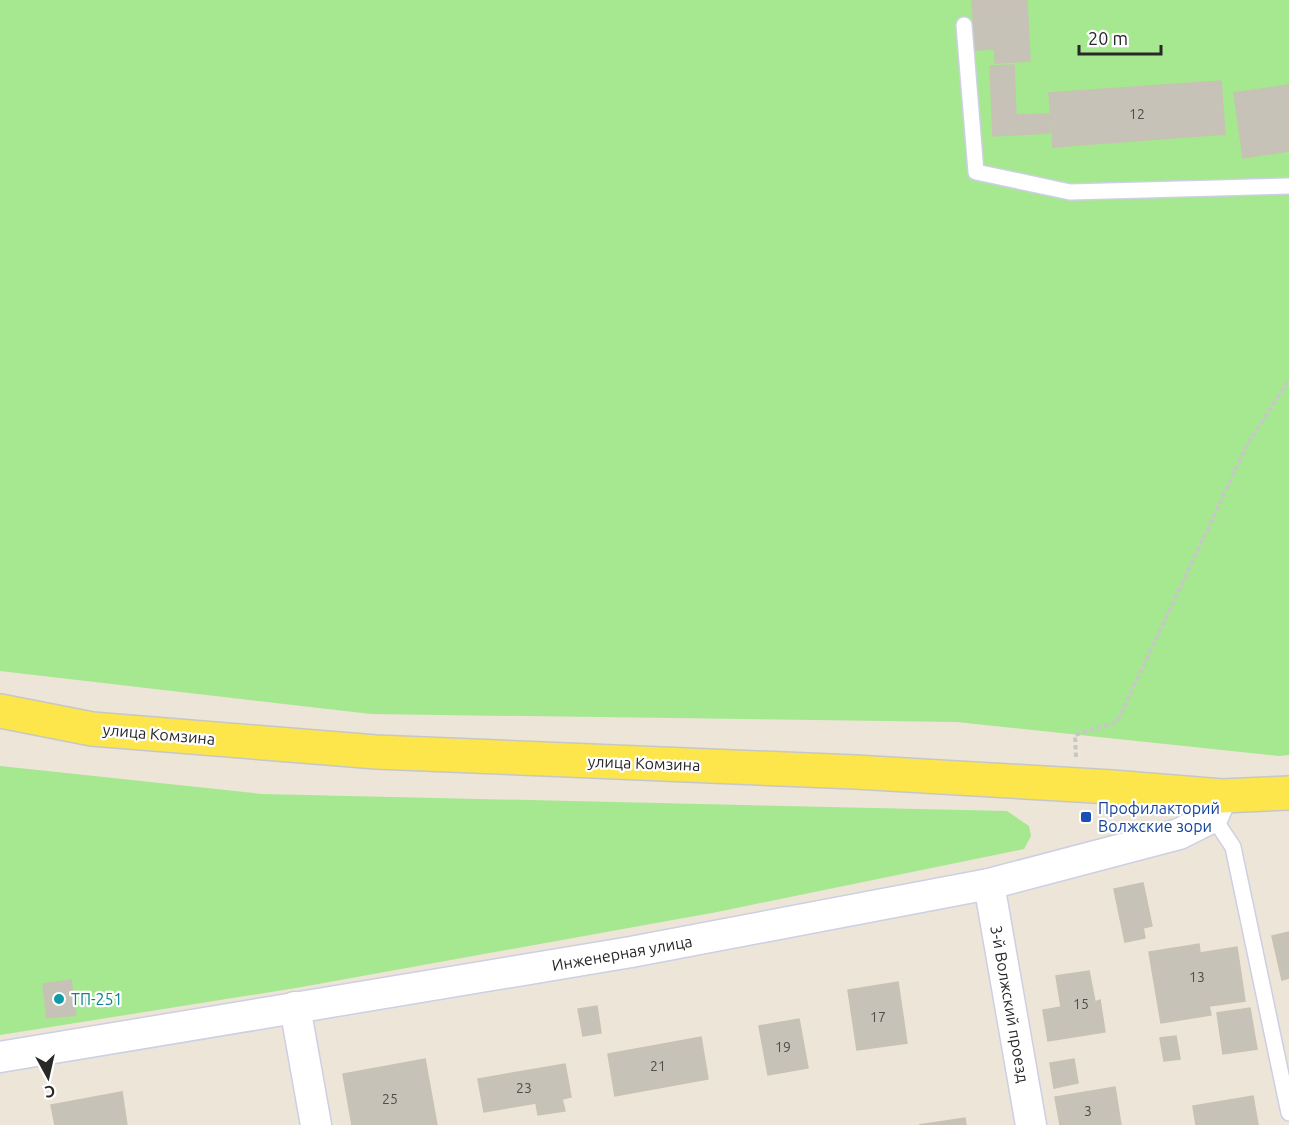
<svg xmlns="http://www.w3.org/2000/svg" width="1289" height="1125" viewBox="0 0 1289 1125" font-family="Ubuntu,sans-serif">
<style>
.green{fill:#a5e88f}
.building{fill:#c7c2b8;stroke:#c7c2b2;stroke-width:1.5}
.lines{fill:none;stroke-linecap:round;stroke-linejoin:round}
.service-casing{stroke:#cdcfe3;stroke-width:18}
.minor-casing{stroke:#cdcfe3;stroke-width:33}
.primary-casing{stroke:#c7c7c7;stroke-width:36}
.path{stroke:#c7c7c7;stroke-width:4;stroke-dasharray:4.5 3;stroke-linecap:butt}
.service{stroke:#fff;stroke-width:15}
.minor{stroke:#fff;stroke-width:30}
.primary{stroke:#fde54c;stroke-width:33}
.transit-dot{fill:#1a4fb4;stroke:#fff;stroke-width:2}
.culture-dot{fill:#0f9aa8;stroke:#fff;stroke-width:2}
.labels{text-anchor:middle;dominant-baseline:central;stroke-width:4.5;stroke-linejoin:round;paint-order:stroke}
.number-label{font-size:14px;fill:#504e4c}
.street-label{font-size:16px;fill:#282828;stroke:#fff}
.transit-label{font-size:16px;fill:#164399;stroke:#fff;text-anchor:start}
.culture-label{font-size:16px;fill:#0d838f;stroke:#fff;text-anchor:start}
</style>
<rect width="100%" height="100%" fill="#ece5d8"/>
<!-- green -->
<g class="green">
<path d="M0,0h1289v755l-9,1 -323,-34 -586,-8 -371,-43z"/>
<path d="M0,766l262,28 745,17 22,15 2,10 -7,13 -307,63 -421,76 -296,47z"/>
</g>
<!-- building -->
<g class="building">
<path d="M972,0h55l3,61 -35,2v-14l-20,1z"/>
<path d="M1014,65l2,50 34,-1v19l-57,3 -3,-70z"/>
<path d="M1221,81l4,53 -172,13 -4,-54z"/>
<path d="M1289,85v66l-46,7 -9,-65z"/>
<path d="M1143,883l9,43 -9,2 2,10 -20,4 -11,-53z"/>
<path d="M1289,932v46l-7,2 -10,-44z"/>
<path d="M1199,944l1,9 37,-6 8,54 -36,5 2,9 -50,8 -12,-71z"/>
<path d="M1089,971l6,31 5,-2 5,32 -57,9 -5,-31 18,-3 -5,-31z"/>
<path d="M71,980l5,35 -29,3 -4,-34z"/>
<path d="M898,982l9,61 -50,7 -9,-60z"/>
<path d="M597,1006l4,27 -18,3 -5,-27z"/>
<path d="M1250,1008l7,41 -34,5 -6,-41z"/>
<path d="M799,1019l9,49 -40,7 -9,-49z"/>
<path d="M1176,1036l4,23 -16,2 -4,-23z"/>
<path d="M701,1037l7,42 -93,17 -7,-42z"/>
<path d="M425,1059l12,66h-85l-9,-51z"/>
<path d="M1074,1059l4,24 -24,5 -4,-25z"/>
<path d="M565,1064l6,33 -9,2 3,12 -27,4 -2,-12 -52,9 -6,-33z"/>
<path d="M1115,1087l6,38h-61l-5,-28z"/>
<path d="M122,1092l5,33h-72l-4,-20z"/>
<path d="M1253,1096l5,29h-62l-3,-19z"/>
<path d="M965,1118l1,7h-47z"/>
</g>
<g class="lines">
<!-- service casing -->
<g class="service-casing">
<g id="service">
<path d="M964,25l12,147 94,20 219,-6"/>
<path d="M1213,817l20,30 56,266"/>
</g>
</g>
<!-- minor casing -->
<g class="minor-casing">
<g id="minor">
<path d="M989,884l42,241"/>
<path d="M295,1007l21,118"/>
<path d="M0,1057l631,-105 358,-68 190,-50 34,-17 9,-21"/>
</g>
</g>
<!-- primary casing -->
<g class="primary-casing">
<path id="primary" d="M0,711l92,18 284,23 479,20 257,15 110,9 67,-3"/>
</g>
<!-- path -->
<path class="path" d="M1076,757l-1,-22 42,-13 131,-279 41,-63"/>
<!-- service -->
<use href="#service" class="service"/>
<!-- minor -->
<use href="#minor" class="minor"/>
<!-- primary -->
<use href="#primary" class="primary"/>
</g>
<!-- markers -->
<rect class="transit-dot" x="1080" y="811" width="12" height="12" rx="3"/>
<circle class="culture-dot" cx="59" cy="999" r="6"/>
<g class="labels">
<!-- number labels -->
<g class="number-label">
<text x="1137" y="114">12</text>
<text x="1197" y="977">13</text>
<text x="1081" y="1004">15</text>
<text x="878" y="1017">17</text>
<text x="783" y="1047">19</text>
<text x="658" y="1066">21</text>
<text x="524" y="1088">23</text>
<text x="390" y="1099">25</text>
<text x="1088" y="1111">3</text>
</g>
<!-- street labels -->
<g class="street-label">
<text transform="translate(159 734) rotate(5)">улица Комзина</text>
<text transform="translate(644 763) rotate(2)">улица Комзина</text>
<text transform="translate(622 953) rotate(-10)">Инженерная улица</text>
<text transform="translate(1010 1004) rotate(80)">3-й Волжский проезд</text>
</g>
<!-- transit labels -->
<g class="transit-label">
<text x="1098" y="808">Профилакторий<tspan x="1098" dy="18">Волжские зори</tspan></text>
</g>
<!-- culture labels -->
<g class="culture-label">
<text x="71" y="999">ТП-251</text>
</g>
</g>
<!-- north arrow -->
<g transform="translate(48 1077) rotate(172)" stroke="#ffffff" stroke-width="4.5" paint-order="stroke">
<path d="M0-4.5L10 22L0 15L-10 22Z" fill="#282828"/>
<text y="-9" font-size="16" font-weight="bold" text-anchor="middle" fill="#282828">С</text>
</g>
<!-- scale -->
<path d="M1079 45v9h82v-9" fill="none" stroke="#282828" stroke-width="3"/>
<text x="1088" y="45" font-size="18" fill="#282828" stroke="#ffffff" stroke-width="4.5" paint-order="stroke">20 m</text>
</svg>
